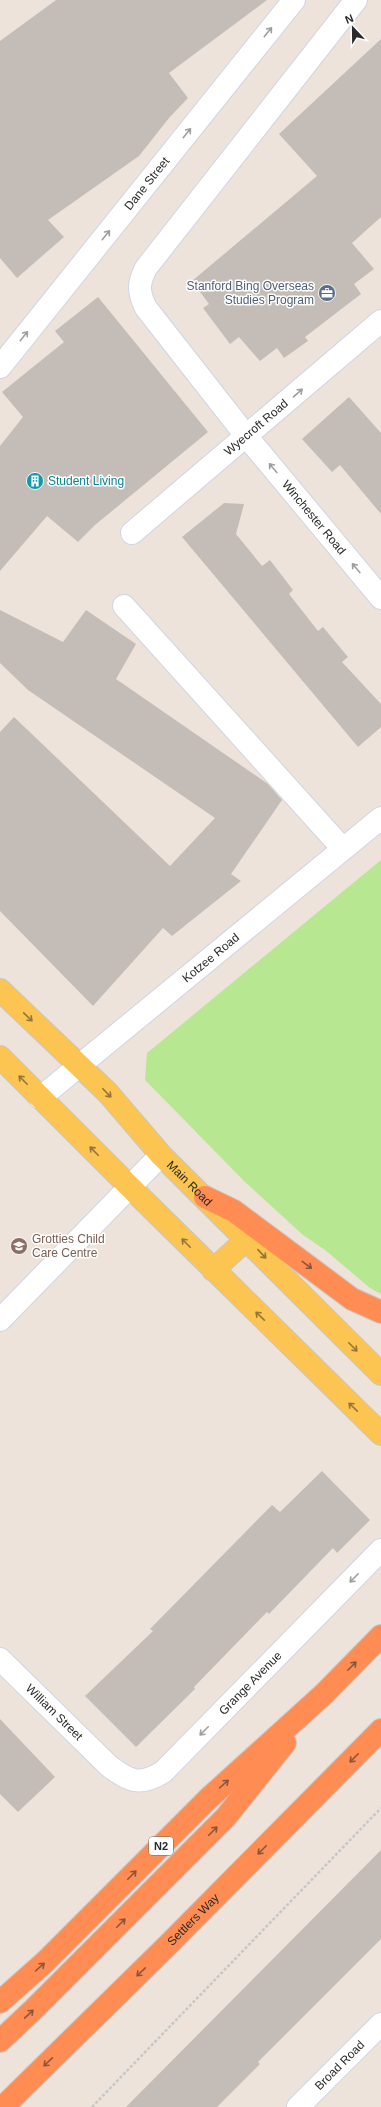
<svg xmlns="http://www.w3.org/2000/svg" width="381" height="2107" viewBox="0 0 381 2107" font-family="Arial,sans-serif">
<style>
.green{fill:#b7e891}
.building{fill:#c4bdb7}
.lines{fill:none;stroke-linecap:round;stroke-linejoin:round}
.minor-casing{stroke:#cfd5e4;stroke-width:24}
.major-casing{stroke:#c7c7c7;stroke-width:24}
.highway-casing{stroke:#c7c7c7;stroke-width:24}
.path{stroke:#c7c7c7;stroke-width:2.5;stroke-dasharray:3 2;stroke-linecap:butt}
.minor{stroke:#fff;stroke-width:22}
.major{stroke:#fcc450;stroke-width:22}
.highway{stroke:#ff8d53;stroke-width:22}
.oneway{stroke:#9f9f9f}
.oneway2{stroke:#92763c}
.oneway3{stroke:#89563c}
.labels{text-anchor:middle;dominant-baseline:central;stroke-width:3;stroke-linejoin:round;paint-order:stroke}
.shield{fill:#fff;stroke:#696969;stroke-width:1}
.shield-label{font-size:11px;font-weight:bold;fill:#292929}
.street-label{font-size:12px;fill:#292929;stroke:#fff}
.service-label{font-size:12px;fill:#4e5e75;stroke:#fff;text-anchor:end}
.culture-label{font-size:12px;fill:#0d838f;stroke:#fff;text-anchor:start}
.education-label{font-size:12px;fill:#785e54;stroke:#fff;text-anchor:start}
</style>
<rect width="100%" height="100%" fill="#ede3da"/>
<!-- green -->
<path class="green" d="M381,860v434l-11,-6 -45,-38 -22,-15 -57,-52 -101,-103 2,-27z"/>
<!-- building -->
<g class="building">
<path d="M56,0h211l-98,73 19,25 -19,20 -30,38 -91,64 16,17 -47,41 -17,-20v-217z"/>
<path d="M381,39v178l-29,26 22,26 -20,15 7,10 -56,43 3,4 -24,17 -7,-10 -17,13 -21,-24 -9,7 -27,-36 6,-4 -17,-23 125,-105 -38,-42z"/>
<path d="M98,297l110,135 -113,93 -17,17 -31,-26 -47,55v-125l23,-29 -21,-25 62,-50 -9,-11z"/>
<path d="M349,397l32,36v81l-41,-49 -8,7 -30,-33z"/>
<path d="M224,503l20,1 -8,30 26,32 8,-6 23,30 -4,4 29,37 5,-4 25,30 -6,5 39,42v23l-23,20 -176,-210z"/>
<path d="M0,610l63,32 23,-32 50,34 -20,35 152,105 14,16 -51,74 10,7 -69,55 -9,-8 -70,78 -93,-95v-179l14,-15 156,149 45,-48 -187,-128 -28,-27z"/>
<path d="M322,1471l48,49 -33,33 -4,-5 -64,66 -2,-2 -73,75 1,2 -59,58 -51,-51 68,-65 -3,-2 122,-124 8,7z"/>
<path d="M0,1719l55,58 -37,35 -18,-18z"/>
<path d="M381,1850v89l-123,123 2,2 -43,43h-91z"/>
</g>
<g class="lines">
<!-- minor casing -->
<g class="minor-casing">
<g id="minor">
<path id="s1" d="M356,0l-210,268c-8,15 -8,24 0,40l101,129 134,161"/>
<path id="s2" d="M0,367l294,-367"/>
<path id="s3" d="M132,533l249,-212"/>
<path d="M124,606l219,243"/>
<path id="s4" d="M40,1098l341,-280"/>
<path d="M0,1320l161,-165"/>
<path id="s5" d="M0,1659l109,107c21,16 31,20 54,6l218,-222"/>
<path id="s6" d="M298,2107l83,-83"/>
</g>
</g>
<!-- major casing -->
<g class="major-casing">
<g id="major">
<path id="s7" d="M0,990l108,103 53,62 220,219"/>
<path d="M0,1057l131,131 250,246"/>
<path d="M213,1270l34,-31"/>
</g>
</g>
<!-- highway casing -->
<g class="highway-casing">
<g id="highway">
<path d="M205,1197l29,14 118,88 29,13"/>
<path d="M0,2002l45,-40 163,-163 116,-105 57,-58"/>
<path d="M0,2041l33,-31 193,-193 59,-74"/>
<path id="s8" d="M3,2107l166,-163 212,-214"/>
</g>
</g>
<!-- path -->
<path class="path" d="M92,2107l289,-299"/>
<!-- minor -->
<use href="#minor" class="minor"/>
<!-- major -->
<use href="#major" class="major"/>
<!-- highway -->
<use href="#highway" class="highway"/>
</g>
<!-- one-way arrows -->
<defs><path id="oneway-shaft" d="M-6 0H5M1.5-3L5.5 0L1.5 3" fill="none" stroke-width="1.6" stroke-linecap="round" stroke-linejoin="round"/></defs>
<g class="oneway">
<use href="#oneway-shaft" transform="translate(268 32) rotate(-51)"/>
<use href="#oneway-shaft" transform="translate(187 133) rotate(-51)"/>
<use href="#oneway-shaft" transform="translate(106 235) rotate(-51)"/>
<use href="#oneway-shaft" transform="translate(24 336) rotate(-51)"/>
<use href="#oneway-shaft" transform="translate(298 393) rotate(-41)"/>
<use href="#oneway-shaft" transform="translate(273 468) rotate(-130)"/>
<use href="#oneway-shaft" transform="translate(356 568) rotate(-130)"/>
<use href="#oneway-shaft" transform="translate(354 1578) rotate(135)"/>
<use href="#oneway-shaft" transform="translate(204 1731) rotate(135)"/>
</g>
<g class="oneway2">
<use href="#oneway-shaft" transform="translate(28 1017) rotate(44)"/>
<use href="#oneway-shaft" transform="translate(23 1080) rotate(-135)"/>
<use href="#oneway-shaft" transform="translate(107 1093) rotate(46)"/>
<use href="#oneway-shaft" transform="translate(94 1151) rotate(-134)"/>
<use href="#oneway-shaft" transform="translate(186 1243) rotate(-135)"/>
<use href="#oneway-shaft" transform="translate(262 1254) rotate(47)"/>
<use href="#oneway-shaft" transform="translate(260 1316) rotate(-136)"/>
<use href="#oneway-shaft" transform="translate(353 1347) rotate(45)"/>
<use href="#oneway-shaft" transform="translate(353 1407) rotate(-136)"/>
</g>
<g class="oneway3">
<use href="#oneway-shaft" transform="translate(307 1265) rotate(37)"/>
<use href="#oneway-shaft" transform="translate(352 1666) rotate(-45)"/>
<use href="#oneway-shaft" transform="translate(354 1758) rotate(135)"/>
<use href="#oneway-shaft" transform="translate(224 1784) rotate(-42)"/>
<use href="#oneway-shaft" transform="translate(213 1831) rotate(-45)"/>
<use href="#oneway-shaft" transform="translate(262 1850) rotate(135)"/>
<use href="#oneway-shaft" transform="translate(132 1875) rotate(-45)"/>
<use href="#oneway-shaft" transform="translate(121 1923) rotate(-45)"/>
<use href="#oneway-shaft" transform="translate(40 1967) rotate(-42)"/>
<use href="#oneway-shaft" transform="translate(141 1972) rotate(136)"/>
<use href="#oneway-shaft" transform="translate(29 2014) rotate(-43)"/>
<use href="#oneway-shaft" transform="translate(48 2062) rotate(136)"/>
</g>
<!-- icons -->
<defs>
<g id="office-disc" transform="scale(0.9)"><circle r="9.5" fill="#5c6f8a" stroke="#fff"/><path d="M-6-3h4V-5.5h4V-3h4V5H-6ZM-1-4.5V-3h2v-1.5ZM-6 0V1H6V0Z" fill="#fff"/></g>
<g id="building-disc" transform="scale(0.9)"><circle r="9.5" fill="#0f9aa8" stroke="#fff"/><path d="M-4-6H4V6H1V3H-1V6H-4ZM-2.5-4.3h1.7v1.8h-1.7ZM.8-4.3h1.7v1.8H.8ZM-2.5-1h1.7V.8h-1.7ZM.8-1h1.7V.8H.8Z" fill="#fff"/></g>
<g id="school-disc" transform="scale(0.9)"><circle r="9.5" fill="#8d6e63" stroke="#fff"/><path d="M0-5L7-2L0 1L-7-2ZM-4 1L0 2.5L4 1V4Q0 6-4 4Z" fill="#fff"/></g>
</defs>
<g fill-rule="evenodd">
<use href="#office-disc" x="327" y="293"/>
<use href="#building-disc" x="35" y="481"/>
<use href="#school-disc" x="19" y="1246"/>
</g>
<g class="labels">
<!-- shield labels -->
<rect class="shield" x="149" y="1837" width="24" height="18" rx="3"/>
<g class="shield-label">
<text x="161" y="1846">N2</text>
</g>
<!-- street labels -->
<g class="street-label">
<text stroke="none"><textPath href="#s2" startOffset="235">Dane Street</textPath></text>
<text stroke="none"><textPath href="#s3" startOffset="163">Wyecroft Road</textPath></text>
<text stroke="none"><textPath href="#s1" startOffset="651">Winchester Road</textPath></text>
<text stroke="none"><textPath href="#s4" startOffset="221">Kotzee Road</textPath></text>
<text stroke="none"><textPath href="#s7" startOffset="271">Main Road</textPath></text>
<text stroke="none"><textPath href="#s5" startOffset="337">Grange Avenue</textPath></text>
<text stroke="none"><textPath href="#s5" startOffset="76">William Street</textPath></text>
<text stroke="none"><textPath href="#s8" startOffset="267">Settlers Way</textPath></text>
<text stroke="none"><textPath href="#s6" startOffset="59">Broad Road</textPath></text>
</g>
<!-- service labels -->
<g class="service-label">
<text x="314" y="286">Stanford Bing Overseas<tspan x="314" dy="14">Studies Program</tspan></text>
</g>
<!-- culture labels -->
<g class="culture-label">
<text x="48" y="481">Student Living</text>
</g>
<!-- education labels -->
<g class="education-label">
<text x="32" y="1239">Grotties Child<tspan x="32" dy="14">Care Centre</tspan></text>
</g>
</g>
<!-- north arrow -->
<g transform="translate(353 28) rotate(338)" stroke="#ffffff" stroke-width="3" paint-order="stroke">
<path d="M0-3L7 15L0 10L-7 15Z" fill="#292929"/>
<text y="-6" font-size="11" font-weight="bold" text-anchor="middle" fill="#292929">N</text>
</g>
</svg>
